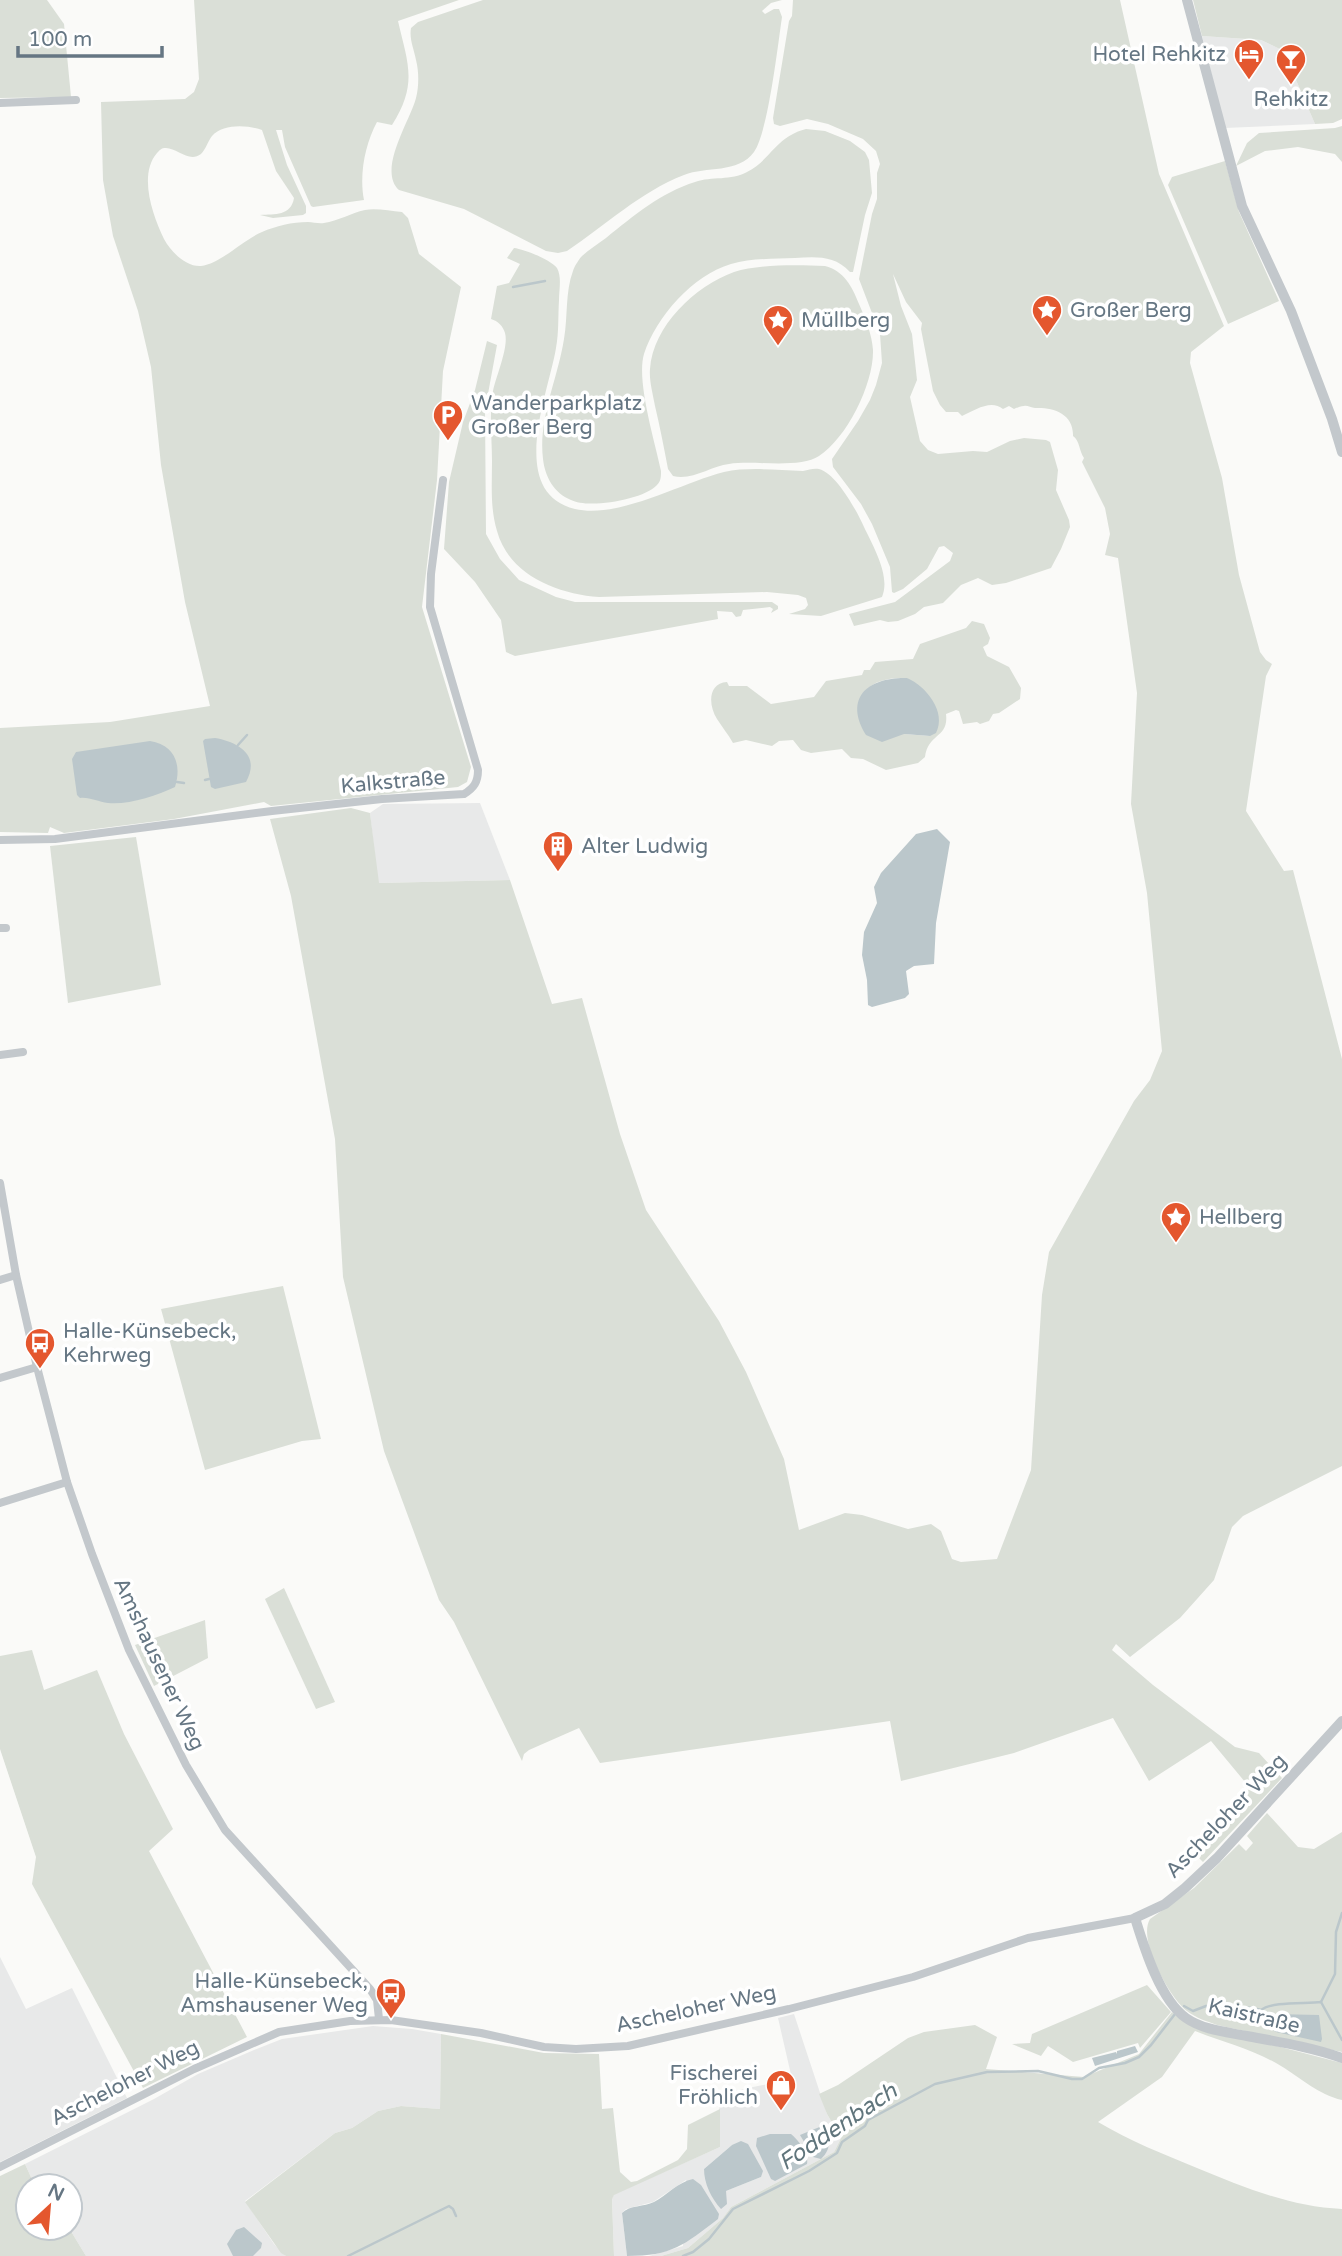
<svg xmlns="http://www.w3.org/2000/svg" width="1342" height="2256" viewBox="0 0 1342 2256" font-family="'Varela Round',sans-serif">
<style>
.built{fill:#e8e9e9;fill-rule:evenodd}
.green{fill:#dadfd7;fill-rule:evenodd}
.water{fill:#bbc7cb}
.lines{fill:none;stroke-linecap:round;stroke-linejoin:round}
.stream{stroke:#bbc7cb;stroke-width:2.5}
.minor{stroke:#c3c8cc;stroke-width:8}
.tertiary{stroke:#c3c8cc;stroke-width:10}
.labels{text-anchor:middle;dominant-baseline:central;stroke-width:7;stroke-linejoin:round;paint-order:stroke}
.poi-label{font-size:21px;fill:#657683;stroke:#fff;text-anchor:start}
.street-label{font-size:21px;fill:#657683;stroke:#fff}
.water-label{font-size:23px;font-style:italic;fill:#60757c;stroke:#fff}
</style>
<rect width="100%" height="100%" fill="#fafaf8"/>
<!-- built -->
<g class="built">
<path d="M1202,36l59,4 33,16 5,11 -3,13 19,44 -90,4z"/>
<path d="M480,803l30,77 -132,3 -8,-70 13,-9z"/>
<path d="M0,1957l26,52 46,-21 55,110 -127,64z"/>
<path d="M794,2014l33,100 14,24 -7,14 -103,55 -8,11 -35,30 -27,8h-12l34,-10 3,-66 -33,22 -27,7 -4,4 5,43h-13l-2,-58 2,-4 106,-47 -1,-53 73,-15 -14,-61zM732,2145l29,32 -35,14 -1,5 -16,-5 -5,-22z"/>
<path d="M373,2026l39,3 29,5 -1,75 -39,-3 -23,5 -26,17 -17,5 -90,68 29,43 12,12h-200l-17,-28 1,-42h-35l-10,-22 129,-65 44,-25 56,-24 28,-11z"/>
</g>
<!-- green -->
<g class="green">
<path d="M0,0h47l17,24 7,73 -71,1z"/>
<path d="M194,0h265l-61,21c10,43 20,63 -6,104l-15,-3c-12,22 -18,53 -13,78l-51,7 -2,-1 -26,-59 -3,-17h-6l11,35 19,41v7l-3,2 -30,3 -13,-3c15,-1 31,1 34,-17l-18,-27 -14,-41c-13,-5 -39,-7 -50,6 -4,5 -6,13 -11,18 -12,9 -24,-6 -35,-6 -5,0 -6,2 -9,5 -19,22 -4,63 7,86 7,13 22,28 37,27 19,-2 42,-26 61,-34 14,-6 30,-10 46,-10 5,0 11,2 16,1 14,-2 27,-10 41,-13 11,-2 25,1 37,2l6,6 11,36 42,33 -18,84 -6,109 -15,127 49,160 -4,15 -9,5 -187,19 -7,-4 -90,17 -110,14 -14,-6 -2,6 -48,-1v-104l110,-6 100,-16 -25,-104 -24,-137 -10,-98 -13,-56 -25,-75 -10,-56 -2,-78 84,-3 9,-7 5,-13z"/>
<path d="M483,0h299l-11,3 -9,8 3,3 9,-5h5l3,8c-4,27 -14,116 -28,135 -16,22 -48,14 -70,23 -44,17 -78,50 -117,76l-9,2 -12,-2 -82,-42 -65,-19c-22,-20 11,-69 17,-92 3,-12 3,-26 0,-38 -2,-11 -7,-21 -5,-32l7,-6z"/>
<path d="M793,0h327l39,174 65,152 -33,26 -1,11 32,115 17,97 21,77 6,8 6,4 -6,12 -20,135 38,60 9,-1 49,189v407l-99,50 -11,11 -18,53 -34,38 -50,39 -14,-13 -4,6 41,35 82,62 24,6 23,25 -79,84 -11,-11 58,-63 -39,-47 -62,40 -36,-63 -99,35 -113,28 -11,-60 -290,42 -21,-35 -50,22 -5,4 -2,7 -68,-139 -15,-22 -55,-149 -41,-174 -8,-138 -44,-243 -21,-77 81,-11 19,5 9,70 131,-3 42,124 30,-6 38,136 26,76 73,111 27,51 38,87 15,71 46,-17 17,2 46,14 23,-5 10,7 11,28 9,3 36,-3 34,-89 11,-175 7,-43 85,-151 16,-21 12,-29 -15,-158 -16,-89 6,-111 -19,-135 -13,-3 5,-21 -5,-26 -23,-46 2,-4c-5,-7 -4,-17 -11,-22 1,-23 -21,-29 -38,-28 -4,0 -8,-3 -11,-2 -4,0 -7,2 -10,3l-5,-3 -6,3c-12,-10 -28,1 -41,7l-4,-4h-12l-6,-7 -7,-14 -12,-62 1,-6 -16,-21 -13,-28 8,32 11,28 5,46 -7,17 10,44 8,9 10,4 35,-3 14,1 23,-11 14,-3 22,2 4,2 8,28 -2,20 13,30 1,7 -9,22 -10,19 -45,15 -14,2 -14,-7 -17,7 -18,18 -19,4 -9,7 -17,7 -10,1 -8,-2 -26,6 -5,-12 46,-12 55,-41 3,-8 -9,-7 -5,1 -12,22 -24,20 -9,4 -2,-1 -2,-25 -18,-43 -11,-20 -28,-37 -1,-8 26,-38 12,-21 6,-15 6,-22 -2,-29 -21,-55 13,-65 5,-15v-26l3,-9 -4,-13 -13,-12 -35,-15 -21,-5 -27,7 -6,-2 -1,-6 16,-97 3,-5z"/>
<path d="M1193,0h149v119l-9,4 -18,1 -19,-44 3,-13 -5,-11 -33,-16 -59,-4z"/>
<path d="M1342,126v36l-7,-8 -37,-7 -33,4 -29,15 11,-23 12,-10 76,-5z"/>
<path d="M806,129l19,2 25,10 15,11 4,8 3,33 -7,22 -12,57h-3c-16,-17 -34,-15 -55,-14 -21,1 -44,0 -64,6 -38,11 -75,53 -87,90 -8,27 11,88 17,117 0,6 0,10 -4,14 -14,15 -69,24 -86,15 -17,-7 -26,-23 -28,-41 -5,-40 15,-81 21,-120 4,-22 1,-47 9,-68 1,-4 5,-10 8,-14 7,-7 17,-13 25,-19 27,-22 56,-46 89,-56 17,-6 36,-1 52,-10 24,-12 28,-35 59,-43z"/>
<path d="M1225,161l14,51 40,89 -51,23 -60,-139 4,-8z"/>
<path d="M514,248c10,1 37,12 43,20 5,9 2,22 2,32 -1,16 0,32 -3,48 -7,44 -50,144 19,161 44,10 106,-26 149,-37 18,-4 39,-3 58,-2 7,0 14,1 21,1 6,-1 10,-3 16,-2 17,4 38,42 45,58 9,19 27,49 18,70l-61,19 -32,-2 16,-5 3,-4 -2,-7 -8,-3 -31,-3 -168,5c-42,-3 -90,-22 -102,-66 -7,-23 -5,-47 -5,-70 0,-23 -3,-47 1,-70 3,-15 16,-44 12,-58 -2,-7 -7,-12 -14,-14l6,-33 12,-3 11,-19 -13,-6z"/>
<path d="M825,266c19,5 27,20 34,38 6,14 13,30 14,46 1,33 -26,88 -54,106 -19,13 -65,4 -90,8 -18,2 -37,17 -56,12l-5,-7c-4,-21 -8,-42 -13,-63 -2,-12 -6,-25 -5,-37 3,-43 45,-83 84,-97 25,-8 64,-7 91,-6z"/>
<path d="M487,341l10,4 -12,65 1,124 14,25 19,21 37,17 19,5h197l6,4v3l-7,4 2,-4 -3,-2 -27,3 -2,6 -5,1 -4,-5 -15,-1 1,8 -203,37 -9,-4 -5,-32 -26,-38 -31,-33 5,-67 14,-60 12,-32z"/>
<path d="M972,621l12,3 6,14 -2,6 -5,3 4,9 22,11 12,21 -1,11 -21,14 -6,1 -4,7 -9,3 -3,-2 -14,2 -4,-13 -3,-1 -10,4c3,24 -18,19 -21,43l-7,6 -32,7 -23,-11 -12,-1 -9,-9 -31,4 -10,-3 -8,-10 -14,1 -7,5 -26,-6 -13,3c-5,-9 -11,-16 -16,-24 -9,-14 -9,-36 10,-37l2,4h18l24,18 43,-7 12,-16 36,-6 2,-5h6l5,-8 38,-3 7,-15 46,-16zM907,678l23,58 -26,-2 -44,-35c11,-19 26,-21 47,-21z"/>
<path d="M136,837l25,148 -93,18 -18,-157z"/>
<path d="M283,1286l38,153 -19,2 -97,29 -44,-161z"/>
<path d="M284,1588l51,114 -19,7 -51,-110z"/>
<path d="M205,1620l3,38 -54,28 -19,-41z"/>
<path d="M32,1650l12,40 53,-20 27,64 49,95 -24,22 98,186 -104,51 -111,-204 4,-27 -36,-108v-93z"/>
<path d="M1267,1813l31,34 16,2 28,-17v220l-125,-27c-11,-4 -21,-7 -30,-14 -17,-13 -50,-71 -37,-92l44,-31 45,-44 7,7 7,-8 -6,-7z"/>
<path d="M1147,1985l24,27 -31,36 -2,-5 -65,19 -25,-16 -7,10 -29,-12 18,-1 2,-9z"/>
<path d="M1172,2012l12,10 158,41v37c-23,-5 -41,-22 -61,-34 -26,-16 -58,-24 -86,-35l-33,46 -64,45c32,19 65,32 99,46 46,19 94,39 145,41v47h-681l27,-8 35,-30 8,-11 103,-55 7,-14 -14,-24 -8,-20 19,-9 70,-47 16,-6 51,-7 22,12 -11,32 98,8 55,-23z"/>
<path d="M441,2034l103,19 55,1 3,55 11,-1 7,64 11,10 6,-1 41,-21 9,-11 1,-24 32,-16v38l-106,48 -2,4 2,57h-328l-5,-3 -36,-51 90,-69 17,-5 26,-17 23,-5 39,3z"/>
<path d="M25,2164l10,22h-7v42h41l17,28h-86v-80z"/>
</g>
<!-- water -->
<g class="water">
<path d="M907,678c19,8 40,34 29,55l-6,3 -26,-2 -22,8 -16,-7c-23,-38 3,-58 41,-57z"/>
<path d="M215,738c23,4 46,17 31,44l-31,7 -4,-2 -8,-46 2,-2z"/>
<path d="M150,741c25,4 32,24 25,46 -19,9 -47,18 -67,16 -10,-1 -18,-6 -28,-5l-3,-3 -5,-36 4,-7z"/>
<path d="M937,829l13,13 -14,81 -2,41 -20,2 -8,5 3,23 -4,4 -33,9 -4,-2 -1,-25 -5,-25 2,-23 13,-29 -3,-16 7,-14 35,-39z"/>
<path d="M1274,2014l45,1 3,24 -1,3 -45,-10 -3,-2z"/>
<path d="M1135,2046l3,6 -43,14 -3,-8 24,-6 1,2v-3z"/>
<path d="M822,2126c7,13 11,21 -1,33l-8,-2 -13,-22z"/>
<path d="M770,2134h21c8,7 18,19 16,30l-32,17 -4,-2 -15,-33 1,-8z"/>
<path d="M741,2141l7,3 15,27 -2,6 -35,14 1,13 -6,5c-10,-11 -17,-26 -17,-40l28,-24z"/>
<path d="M693,2179l8,6 18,29 -1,5c-34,26 -46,37 -91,37l-5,-43c8,-8 22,-6 32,-11 13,-7 24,-20 39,-23z"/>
<path d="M244,2227l18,16 -1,5 -8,8h-20l-6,-12 9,-14z"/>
</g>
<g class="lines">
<!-- stream -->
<g class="stream">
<path d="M513,287l32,-6"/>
<path d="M238,745l9,-10"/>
<path d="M205,780l4,-1"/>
<path d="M177,782l7,1"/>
<path d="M1321,2002l14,-28 1,-42 6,-19"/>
<path d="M1184,2006l9,5 13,-5c15,7 36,-3 55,4 11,-9 45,-6 60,-8l21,38"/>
<path d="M348,2256l101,-50 4,3 3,7"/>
<path d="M683,2256l10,-4 16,-13 24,-30 76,-38 28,-18 5,-11 23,-16 3,-6 67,-36 52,-12 51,-1 34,8h10l17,-11 26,-5 14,-6 12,-12 24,-31"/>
</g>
<!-- minor -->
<g class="minor">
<path d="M0,103l76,-3"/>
<path d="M0,840l55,-1 217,-28 110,-12 82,-5c10,-6 14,-12 14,-24l-48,-163 1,-33 12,-94"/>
<path d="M0,928h6"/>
<path d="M0,1055l23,-3"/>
<path d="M0,1183l16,92 21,92 30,115 25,72 37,96 57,115 39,65 145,159 7,11 2,19"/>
<path d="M0,1280l16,-5"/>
<path d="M0,1378l37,-11"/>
<path d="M0,1503l67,-21"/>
<path d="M0,2167l194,-98 85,-37 71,-11 41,-1 90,13 63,14 32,2 52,-3 161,-37 124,-32 115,-39 107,-20"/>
</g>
<!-- tertiary -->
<g class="tertiary">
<path d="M1187,0l55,206 49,105 41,108 10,33"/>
<path d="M1342,1721l-125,137 -32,30 -20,16 -30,14c9,29 25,82 51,100 17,12 41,14 61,18 32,6 64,11 95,22"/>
</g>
</g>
<!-- icons -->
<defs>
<g id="hotel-pin" transform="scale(1.575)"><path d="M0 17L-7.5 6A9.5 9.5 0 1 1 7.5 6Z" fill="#e4572e" stroke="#fff"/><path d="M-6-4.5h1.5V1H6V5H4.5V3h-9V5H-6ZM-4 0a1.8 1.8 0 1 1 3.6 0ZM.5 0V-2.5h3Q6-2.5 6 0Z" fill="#fff"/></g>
<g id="bar-pin" transform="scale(1.575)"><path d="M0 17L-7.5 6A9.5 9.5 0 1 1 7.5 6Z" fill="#e4572e" stroke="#fff"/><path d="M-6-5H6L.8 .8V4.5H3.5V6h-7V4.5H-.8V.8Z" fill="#fff"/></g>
<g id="sight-pin" transform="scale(1.575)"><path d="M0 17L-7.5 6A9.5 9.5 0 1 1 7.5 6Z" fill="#e4572e" stroke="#fff"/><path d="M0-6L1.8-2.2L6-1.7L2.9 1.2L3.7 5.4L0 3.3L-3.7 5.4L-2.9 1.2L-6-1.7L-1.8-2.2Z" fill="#fff"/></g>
<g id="parking-pin" transform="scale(1.575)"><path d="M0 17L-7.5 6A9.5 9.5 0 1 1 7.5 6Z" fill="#e4572e" stroke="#fff"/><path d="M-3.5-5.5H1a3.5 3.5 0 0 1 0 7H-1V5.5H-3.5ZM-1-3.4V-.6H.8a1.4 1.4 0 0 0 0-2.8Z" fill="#fff"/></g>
<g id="building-pin" transform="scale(1.575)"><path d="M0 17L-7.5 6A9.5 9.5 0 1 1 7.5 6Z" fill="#e4572e" stroke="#fff"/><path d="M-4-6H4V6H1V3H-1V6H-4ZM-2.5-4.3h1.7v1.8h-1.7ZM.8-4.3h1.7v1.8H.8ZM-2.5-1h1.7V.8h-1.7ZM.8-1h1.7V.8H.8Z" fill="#fff"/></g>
<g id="bus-pin" transform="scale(1.575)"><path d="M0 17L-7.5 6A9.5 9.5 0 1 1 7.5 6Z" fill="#e4572e" stroke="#fff"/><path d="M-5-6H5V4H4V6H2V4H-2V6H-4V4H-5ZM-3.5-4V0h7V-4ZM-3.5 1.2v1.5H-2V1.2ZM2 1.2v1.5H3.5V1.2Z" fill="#fff"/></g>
<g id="shop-pin" transform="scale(1.575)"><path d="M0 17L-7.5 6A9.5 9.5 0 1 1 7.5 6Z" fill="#e4572e" stroke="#fff"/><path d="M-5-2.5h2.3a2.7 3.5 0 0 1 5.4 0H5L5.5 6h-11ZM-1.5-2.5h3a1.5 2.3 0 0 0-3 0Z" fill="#fff"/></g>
</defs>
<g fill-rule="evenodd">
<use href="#hotel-pin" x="1249" y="54"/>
<use href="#bar-pin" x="1291" y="59"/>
<use href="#sight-pin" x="1047" y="310"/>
<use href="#sight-pin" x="778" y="320"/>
<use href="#parking-pin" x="448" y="415"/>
<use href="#building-pin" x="558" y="846"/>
<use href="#sight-pin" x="1176" y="1217"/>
<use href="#bus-pin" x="40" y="1343"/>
<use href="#bus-pin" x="391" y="1993"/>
<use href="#shop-pin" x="781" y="2085"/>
</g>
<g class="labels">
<!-- poi labels -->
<g class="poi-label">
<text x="1226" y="54" text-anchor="end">Hotel Rehkitz</text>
<text x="1291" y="99" text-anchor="middle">Rehkitz</text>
<text x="1070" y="310">Großer Berg</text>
<text x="801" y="320">Müllberg</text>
<text x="471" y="403">Wanderparkplatz<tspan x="471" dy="24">Großer Berg</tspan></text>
<text x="581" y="846">Alter Ludwig</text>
<text x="1199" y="1217">Hellberg</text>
<text x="63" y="1331">Halle-Künsebeck,<tspan x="63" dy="24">Kehrweg</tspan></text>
<text x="368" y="1981" text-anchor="end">Halle-Künsebeck,<tspan x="368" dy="24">Amshausener Weg</tspan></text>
<text x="758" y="2073" text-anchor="end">Fischerei<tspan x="758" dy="24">Fröhlich</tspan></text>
</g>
<!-- street labels -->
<g class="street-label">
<text transform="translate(393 782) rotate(-5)">Kalkstraße</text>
<text transform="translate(159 1664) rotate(65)">Amshausener Weg</text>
<text transform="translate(1226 1816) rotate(-46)">Ascheloher Weg</text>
<text transform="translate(696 2009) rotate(-12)">Ascheloher Weg</text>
<text transform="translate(1254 2016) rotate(13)">Kaistraße</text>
<text transform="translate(125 2083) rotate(-27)">Ascheloher Weg</text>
</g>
<!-- water labels -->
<g class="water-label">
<text transform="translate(838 2127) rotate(-34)">Foddenbach</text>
</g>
</g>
<!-- north arrow -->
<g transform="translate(49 2207) rotate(26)"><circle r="33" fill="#ffffff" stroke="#c1c8cd" stroke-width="2"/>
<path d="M0-5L12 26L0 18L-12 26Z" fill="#e4572e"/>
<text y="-10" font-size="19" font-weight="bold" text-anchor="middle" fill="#657683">N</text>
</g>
<!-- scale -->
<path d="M18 46v10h144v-10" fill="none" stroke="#657683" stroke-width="3.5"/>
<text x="28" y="46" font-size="21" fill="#657683" stroke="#ffffff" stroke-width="5" paint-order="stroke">100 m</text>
</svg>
